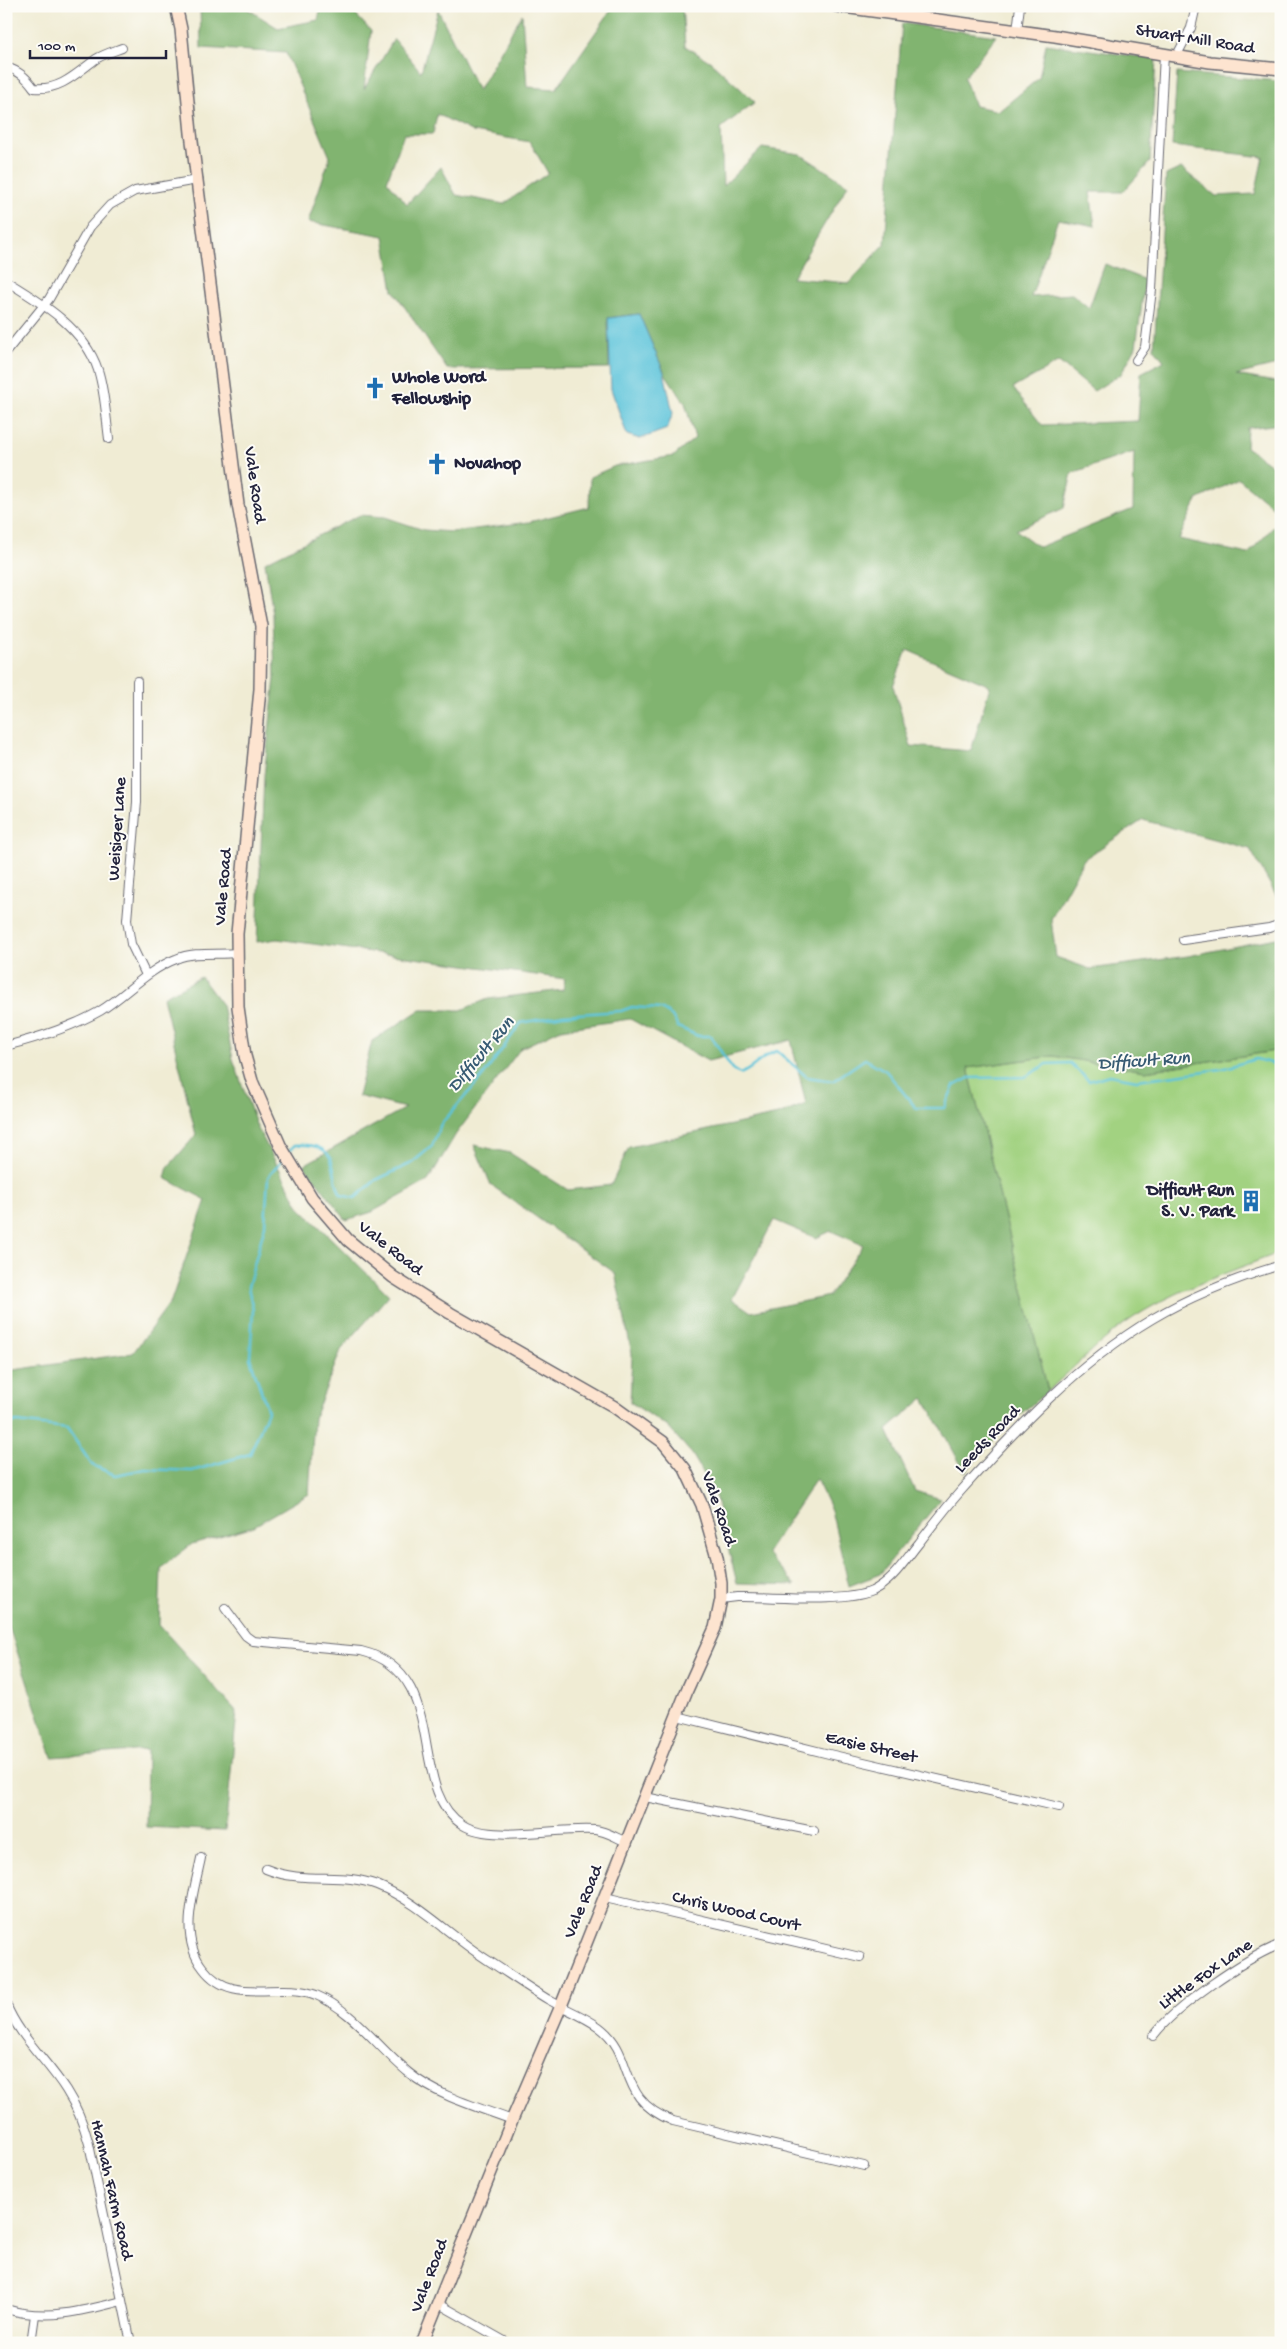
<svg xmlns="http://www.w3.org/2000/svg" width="1287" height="2349" viewBox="0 0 1287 2349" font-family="'Gochi Hand',sans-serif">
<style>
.green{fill:#a2d281;stroke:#627a5e}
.forest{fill:#81b46f;stroke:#526b55;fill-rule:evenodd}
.water{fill:#5dc4da;stroke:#40738a}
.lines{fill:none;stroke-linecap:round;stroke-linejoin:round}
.stream{stroke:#5dc4da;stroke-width:2.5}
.minor-casing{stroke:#6a6971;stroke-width:10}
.secondary-casing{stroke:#6a6971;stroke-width:14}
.minor{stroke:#fff;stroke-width:8}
.secondary{stroke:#fde4d0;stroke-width:11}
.labels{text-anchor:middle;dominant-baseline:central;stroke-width:4;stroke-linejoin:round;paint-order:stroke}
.street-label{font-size:18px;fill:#22223b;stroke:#fdfcf7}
.poi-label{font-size:18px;font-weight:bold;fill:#22223b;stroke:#fdfcf7;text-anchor:start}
.water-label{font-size:19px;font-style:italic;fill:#375b73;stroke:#fdfcf7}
</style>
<rect width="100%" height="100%" fill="#fdfcf7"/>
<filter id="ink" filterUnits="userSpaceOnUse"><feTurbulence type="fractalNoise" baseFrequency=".02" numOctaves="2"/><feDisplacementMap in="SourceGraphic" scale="10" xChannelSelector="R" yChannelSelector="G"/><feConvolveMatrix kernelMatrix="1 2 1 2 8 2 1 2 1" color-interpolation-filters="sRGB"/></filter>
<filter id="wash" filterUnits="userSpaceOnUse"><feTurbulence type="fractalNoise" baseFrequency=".0096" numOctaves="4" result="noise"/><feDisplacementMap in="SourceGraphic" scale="20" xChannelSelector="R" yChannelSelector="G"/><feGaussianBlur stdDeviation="1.12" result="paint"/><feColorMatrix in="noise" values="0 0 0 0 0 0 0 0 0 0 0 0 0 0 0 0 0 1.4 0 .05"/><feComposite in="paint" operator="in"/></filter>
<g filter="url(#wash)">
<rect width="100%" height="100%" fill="#f0ecd4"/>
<!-- green -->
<path class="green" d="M1281,1050v202c-56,22 -117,41 -165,78 -24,19 -46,41 -68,61l-80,-323 85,-12 92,15z"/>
<!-- forest -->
<g class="forest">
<path d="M200,6h43l35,22 40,-8 3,-14h39l-6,7 17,18 -7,58 30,-50 27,33 17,-62 40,81 44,-77 5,73 29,2 58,-83h68l3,40 26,16 44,40 -34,26 2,58 39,-38 38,6 48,31 -56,93 57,5 36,-39 17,-221 94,13 -32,42 11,28 24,5 40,-33 7,-34 110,15 -6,103 -27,30h-33l5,34 -37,-7 -27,78 41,-3 17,14 16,-44 40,16 -9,67 -15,27 -27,17 -35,-29 -46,26 29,37 96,-4 3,-48 23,-12 -10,-13 12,-173 15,-7 35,28 39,-2 8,-37 -91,-11 5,-73 104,8v283l-45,11 45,8v41l-34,4 -1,19 35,25v42l-42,-35 -42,21 -18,39 69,15 33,-35v380l-2,1 -29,-51 -107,-29 -59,39 -33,60 5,38 34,12 98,-13 93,-19v113l-136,21 -92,-15 -85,12 80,323 -37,31 -46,50 -41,-74 -37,32 28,61 26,8 -61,75 -31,12 -18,-76 -15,-31 -49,74 28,32 -58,-2 -23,-92 -22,-37 -24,-27 -38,-25 2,-48 -17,-81 -124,-88 -17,-40 36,8 58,37 43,-5 18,-38 149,-32 28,-11 -15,-64 -83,21 -78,-42 -69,10 -40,19 -65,86 -28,47 -56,31 -26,8 -42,-55 101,-57 -47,-12 14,-55 48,-31h41l27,-11 75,-9 2,-11 -288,-40 -20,3 7,-166 11,-98 -2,-63 -8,-53 95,-47 25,2 39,13 28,2 77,-10 60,-15 1,-30 25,-11 59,-10 21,-18 -10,-35 -21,-31 -25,-58 -31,4 1,50 -162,1 -54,-79 -9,-54 -76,-14 22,-65 -44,-104 -85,-5zM437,114l36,18 57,10 18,31 -44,31 -48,-9 -15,-28 -34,37 -20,-23 17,-47h29zM1134,452l-1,57 -94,38 -23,-17 48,-22 8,-35zM907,650l83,36 -19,65 -60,-5 -18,-60zM774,1220l42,18 15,-7 32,14 -34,51 -78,16 -19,-13z"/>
<path d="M201,977l21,28 11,54 24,68 43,81 89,87 -48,55 -27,68 -5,76 -55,32 -62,18 -31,24 -2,57 78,87 -12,119 -79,-4 1,-77 -95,7 -46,-139v-247l127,-18 38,-52 35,-101 -41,-22 3,-11 28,-32 -33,-138z"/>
</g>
<!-- water -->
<path class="water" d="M639,314l25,58 9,41 -6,16 -27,10 -13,-4 -16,-46 -3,-71z"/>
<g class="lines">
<!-- stream -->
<g class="stream">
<path d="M289,1151l6,-6c12,-1 28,0 35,12 5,9 4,25 11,38l14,3 21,-18 36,-17 20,-17 9,-22 42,-48 38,-53 42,-8 58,-4 11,-4 29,2 11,7 6,11 20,9h13l21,33 8,5c15,-6 21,-18 37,-23l30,26 26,4 32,-22 21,12 30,37h28l10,-22 15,-8 56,-1 22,-13 23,-1 19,18 20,-6 28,5 84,-11 35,-10 25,7"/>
<path d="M6,1423l12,-1 49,6 25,37 23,10 30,-6 47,2 58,-17 18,-43 -18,-53 3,-48 -5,-23 17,-62 3,-48 16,-19"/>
</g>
</g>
</g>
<g filter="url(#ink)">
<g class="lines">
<!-- minor casing -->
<g class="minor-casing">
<g id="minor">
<path d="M1017,31l3,-25"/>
<path d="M1176,57l15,-29 5,-22"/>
<path d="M6,67c13,4 20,10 28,21 26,3 43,-15 62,-29 8,-5 18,-8 26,-11"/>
<path d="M6,281c36,22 78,47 92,89 7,22 8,47 11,69"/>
<path d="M6,352l43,-53 41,-72 20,-22 25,-14 62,-11"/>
<path d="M1136,360l9,-13 7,-57 12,-236"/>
<path d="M137,681v121l-10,118 4,24 15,31"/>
<path d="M1183,940l86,-12 12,-4"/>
<path d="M6,1046c31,-8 66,-19 94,-35 26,-16 47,-41 76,-52 19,-8 41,-4 61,-6"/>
<path d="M721,1599l16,-2c35,-1 104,7 135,-6 21,-10 33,-31 47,-48 13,-17 26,-34 40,-50 57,-64 119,-130 193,-174 39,-23 85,-41 129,-54"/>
<path d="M225,1608l21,28 7,5 108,10c91,22 44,138 102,174 29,18 96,2 132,5 12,1 21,8 32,12"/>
<path d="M677,1716l152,38 230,53"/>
<path d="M645,1797l169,34"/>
<path d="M201,1858c-7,35 -23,78 2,110 29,39 75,12 113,27 38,16 62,53 93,78 28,23 69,34 103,47"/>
<path d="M266,1869c39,16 75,2 111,16 42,17 74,52 112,76 20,13 40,27 60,39 16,9 35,16 50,27 39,29 15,71 74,94l191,45"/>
<path d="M605,1897l255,60"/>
<path d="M6,2004c14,34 41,56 60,86 11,17 18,35 23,54l42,199"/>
<path d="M1153,2036c24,-31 91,-77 128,-92"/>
<path d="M439,2304l69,39"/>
<path d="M6,2309c39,12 78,2 116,-8"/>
<path d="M31,2343l4,-28"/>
</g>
</g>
<!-- secondary casing -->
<g class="secondary-casing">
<g id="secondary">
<path d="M176,6l5,23 10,104 47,372 23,121 -1,63 -23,245 1,73 7,49 7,25 28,64 32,53 36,42 45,37 57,36 163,93 50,36 22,27 17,36 15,52 4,26v16l-6,29 -28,62 -126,316 -49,114 -90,223"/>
<path d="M836,6l219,30 155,26 71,7"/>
</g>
</g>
<!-- minor -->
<use href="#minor" class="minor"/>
<!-- secondary -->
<use href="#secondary" class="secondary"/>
</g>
</g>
<!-- icons -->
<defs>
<g id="church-bare" transform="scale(1.725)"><path d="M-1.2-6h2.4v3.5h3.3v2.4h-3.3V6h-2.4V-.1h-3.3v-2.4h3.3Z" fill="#1f6fb2" stroke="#fdfcf7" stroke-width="2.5" paint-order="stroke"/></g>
<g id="building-bare" transform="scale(1.725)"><path d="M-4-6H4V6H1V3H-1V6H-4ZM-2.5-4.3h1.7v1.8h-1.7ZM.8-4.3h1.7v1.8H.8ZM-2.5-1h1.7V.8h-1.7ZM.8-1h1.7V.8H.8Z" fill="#1f6fb2" stroke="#fdfcf7" stroke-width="2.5" paint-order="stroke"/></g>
</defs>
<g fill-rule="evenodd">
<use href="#church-bare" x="375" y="388"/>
<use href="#church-bare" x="437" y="464"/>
<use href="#building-bare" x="1251" y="1201"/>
</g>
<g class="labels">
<!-- street labels -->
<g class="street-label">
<text transform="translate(1195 40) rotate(9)">Stuart Mill Road</text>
<text transform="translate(254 485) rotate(82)">Vale Road</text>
<text transform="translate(118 829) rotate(-86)">Weisiger Lane</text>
<text transform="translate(224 887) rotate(-85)">Vale Road</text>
<text transform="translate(390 1249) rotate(38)">Vale Road</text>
<text transform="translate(988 1440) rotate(-46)">Leeds Road</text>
<text transform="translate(718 1509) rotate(71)">Vale Road</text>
<text transform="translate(871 1748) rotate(13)">Easie Street</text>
<text transform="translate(584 1902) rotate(-68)">Vale Road</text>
<text transform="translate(736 1912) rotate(13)">Chris Wood Court</text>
<text transform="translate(1206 1975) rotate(-35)">Little Fox Lane</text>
<text transform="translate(111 2190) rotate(77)">Hannah Farm Road</text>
<text transform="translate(430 2276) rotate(-69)">Vale Road</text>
</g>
<!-- poi labels -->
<g class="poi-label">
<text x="392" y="378">Whole Word<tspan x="392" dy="21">Fellowship</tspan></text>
<text x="454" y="464">Novahop</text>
<text x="1234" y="1191" text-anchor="end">Difficult Run<tspan x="1234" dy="21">S. V. Park</tspan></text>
</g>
<!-- water labels -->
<g class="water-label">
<text transform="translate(482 1055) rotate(-50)">Difficult Run</text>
<text transform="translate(1144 1062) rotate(-4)">Difficult Run</text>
</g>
</g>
<!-- margin -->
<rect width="1287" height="2349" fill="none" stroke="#fdfcf7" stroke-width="25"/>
<!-- scale -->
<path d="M30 50v8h136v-8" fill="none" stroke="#22223b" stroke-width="2.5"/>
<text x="38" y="50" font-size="15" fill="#22223b" stroke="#fdfcf7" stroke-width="4" paint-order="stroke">100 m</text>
</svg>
